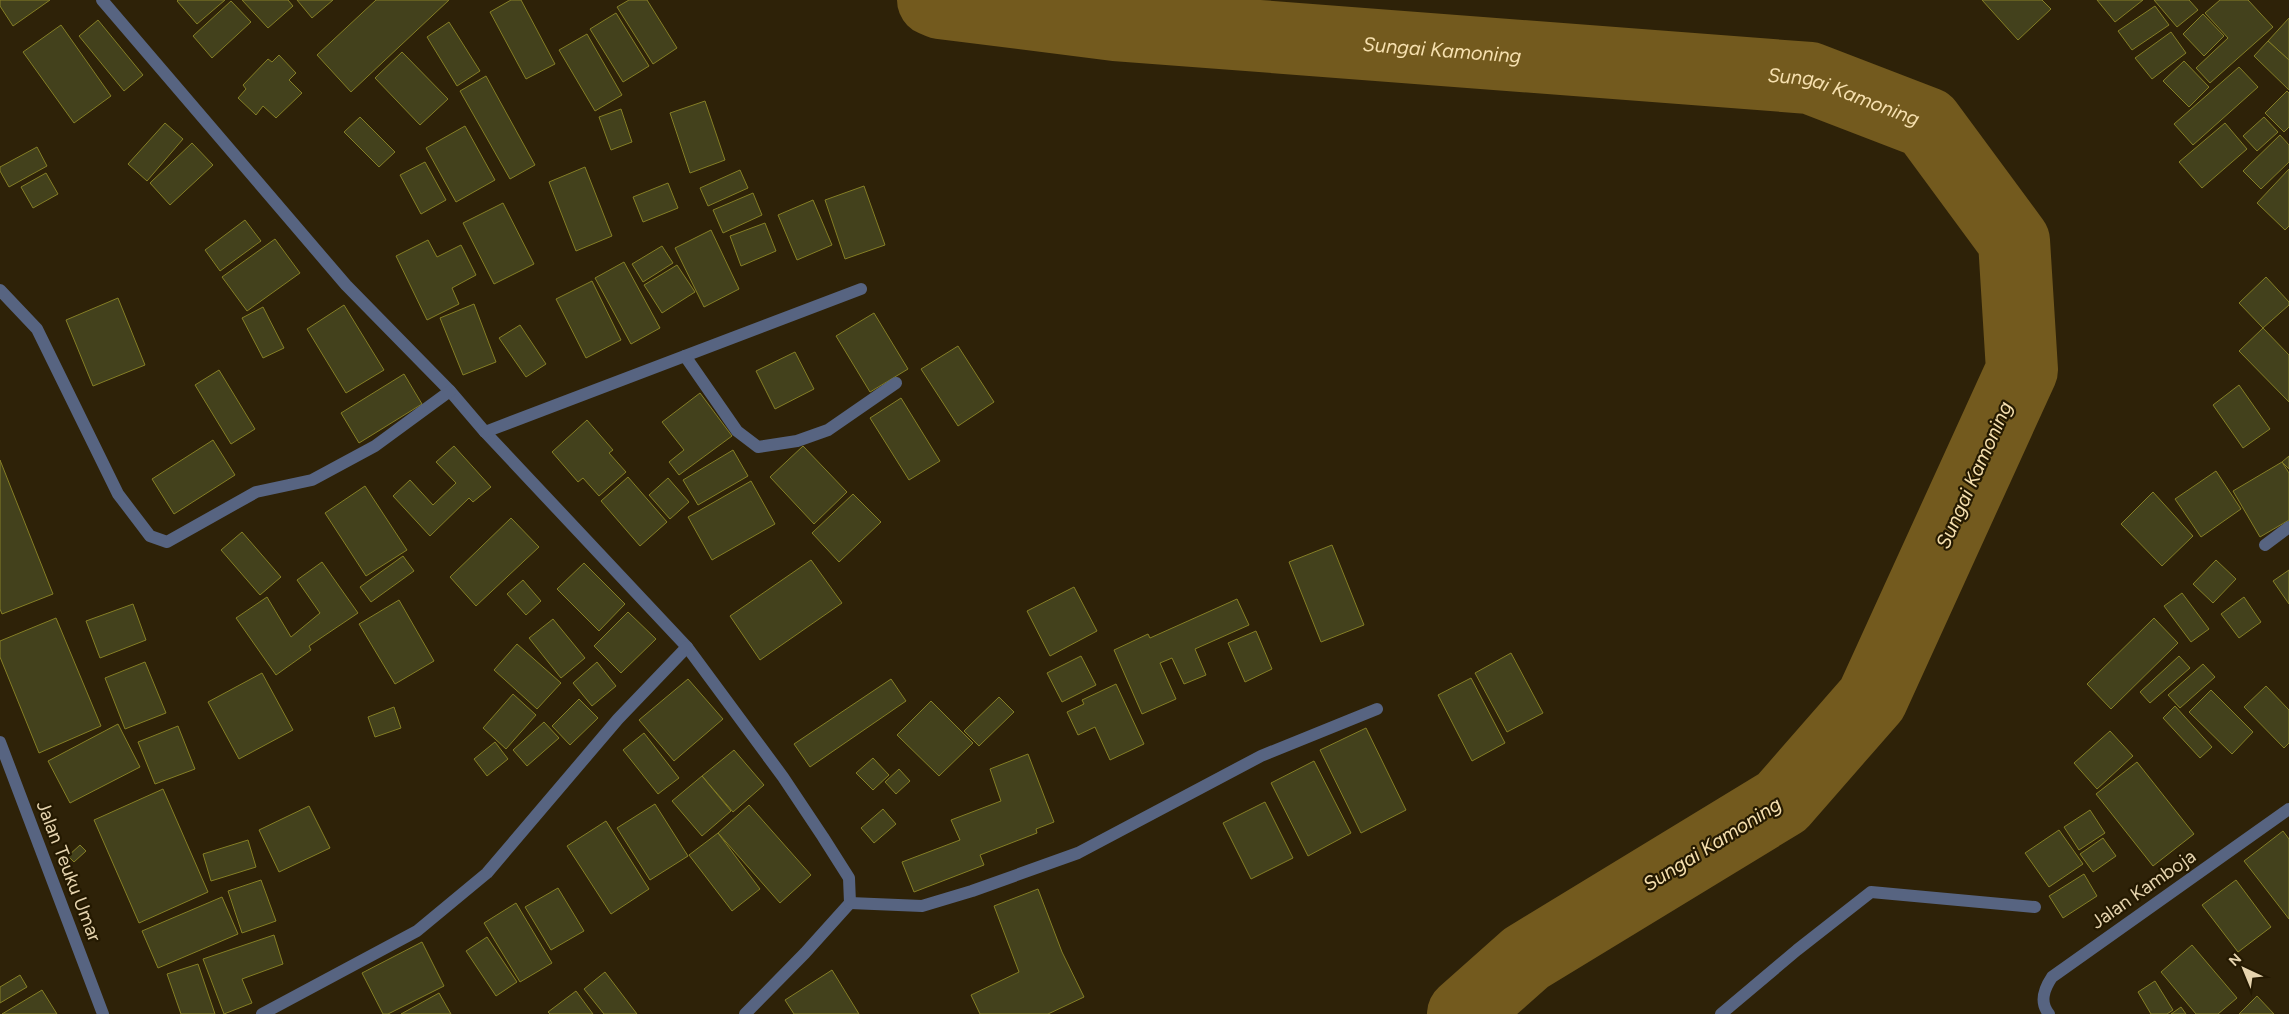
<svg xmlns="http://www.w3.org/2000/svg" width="2289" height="1014" viewBox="0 0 2289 1014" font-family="Figtree,sans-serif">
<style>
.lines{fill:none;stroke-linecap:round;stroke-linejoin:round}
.river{stroke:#735a1e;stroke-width:72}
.building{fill:#43411c;stroke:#857f26}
.minor{stroke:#576481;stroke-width:12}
.labels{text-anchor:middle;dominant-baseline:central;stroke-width:4.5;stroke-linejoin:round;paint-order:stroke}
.street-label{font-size:19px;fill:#e6d4ae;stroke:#241901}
.water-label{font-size:20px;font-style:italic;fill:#f6e0af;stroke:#241901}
</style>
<rect width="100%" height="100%" fill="#2e2208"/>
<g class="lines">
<!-- river -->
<path class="river" id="s1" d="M933,0l7,3 175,22 695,53 117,45 87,118 8,129 -150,329 -90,103 -256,156 -63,56"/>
</g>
<!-- building -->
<g class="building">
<path d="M0,0h50l-37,26 -13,-20z"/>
<path d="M178,0h47l-28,24 -20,-23z"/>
<path d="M242,0h46l5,6 -25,22z"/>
<path d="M297,0h36l-21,18z"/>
<path d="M376,0h73l-98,92 -34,-37z"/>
<path d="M511,0h10l34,64 -29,15 -36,-67z"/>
<path d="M629,0h18l30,48 -24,16 -36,-57z"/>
<path d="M1982,0h60l9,9 -33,31z"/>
<path d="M2097,0h46l-28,22z"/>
<path d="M2154,0h35l9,10 -21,17z"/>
<path d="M2220,0h28l25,27 -63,56 -14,-15 32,-30 -23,-25z"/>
<path d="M231,1l20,21 -39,36 -19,-22z"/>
<path d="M2155,6l14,19 -37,25 -14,-19z"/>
<path d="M616,13l33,53 -26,16 -33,-53z"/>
<path d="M2203,14l21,22 -20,20 -21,-22z"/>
<path d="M2289,18v42l-21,-19z"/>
<path d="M98,20l45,55 -19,16 -45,-55z"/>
<path d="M449,22l31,49 -23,15 -30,-49z"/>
<path d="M61,25l50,71 -37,27 -51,-71z"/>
<path d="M2171,32l15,21 -34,26 -17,-21z"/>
<path d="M587,34l35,61 -27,16 -36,-61z"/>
<path d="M2268,41l21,19v30l-35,-34z"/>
<path d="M402,52l46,47 -28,26 -45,-47z"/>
<path d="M279,55l17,18 -7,7 13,13 -26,25 -13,-12 -7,9 -18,-17 8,-9 -3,-4 25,-26 4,3z"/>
<path d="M2184,61l25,26 -20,20 -26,-26z"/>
<path d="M2239,67l19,20 -65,58 -19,-21z"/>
<path d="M486,76l49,89 -25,14 -50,-88z"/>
<path d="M2287,91l2,2v34l-5,5 -19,-19z"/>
<path d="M705,101l20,59 -35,13 -20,-60z"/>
<path d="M621,109l11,33 -21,8 -12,-33z"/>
<path d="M360,117l35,35 -16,15 -35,-35z"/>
<path d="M2264,117l14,15 -21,19 -14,-15z"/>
<path d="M165,123l18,16 -36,42 -19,-17z"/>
<path d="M2225,123l22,26 -45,39 -23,-26z"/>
<path d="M465,126l30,54 -39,22 -30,-54z"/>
<path d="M2280,135l9,10v17l-28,27 -18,-18z"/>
<path d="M192,143l21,22 -43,40 -20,-22z"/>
<path d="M37,147l10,19 -38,21 -9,-16v-4z"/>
<path d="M425,162l21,38 -25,14 -21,-39z"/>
<path d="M585,167l27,69 -36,15 -27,-69z"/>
<path d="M2289,169v57l-4,4 -28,-27z"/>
<path d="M740,170l8,18 -40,18 -8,-18z"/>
<path d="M46,173l12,21 -25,14 -12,-21z"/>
<path d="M668,183l10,25 -35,14 -10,-25z"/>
<path d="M864,186l21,59 -40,14 -20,-59z"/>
<path d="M753,193l9,22 -39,18 -10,-23z"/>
<path d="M813,200l19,45 -35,15 -19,-45z"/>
<path d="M503,203l31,61 -40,20 -31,-61z"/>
<path d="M245,220l16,21 -41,30 -15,-21z"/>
<path d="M765,223l11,28 -35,15 -11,-30z"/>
<path d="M711,230l28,59 -35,18 -29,-59z"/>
<path d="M275,239l25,34 -53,38 -25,-34z"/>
<path d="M428,240l9,17 24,-12 15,30 -24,13 7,16 -32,16 -31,-64z"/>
<path d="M662,246l11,17 -30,19 -11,-18z"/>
<path d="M624,262l36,66 -29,16 -36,-66z"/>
<path d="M677,265l18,27 -33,21 -18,-28z"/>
<path d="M2266,277l23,25v3l-26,23 -24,-25z"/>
<path d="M592,281l29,59 -35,18 -30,-59z"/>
<path d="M118,298l27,67 -52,21 -27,-66z"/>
<path d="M474,304l22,58 -33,13 -23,-57z"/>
<path d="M344,305l40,65 -38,23 -39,-64z"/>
<path d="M263,307l21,41 -21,10 -21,-40z"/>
<path d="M874,313l34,56 -38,23 -34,-56z"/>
<path d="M520,325l26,39 -20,13 -27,-39z"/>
<path d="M2263,328l26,27v47l-50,-51z"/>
<path d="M958,346l36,56 -36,24 -37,-57z"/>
<path d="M795,352l19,37 -39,20 -19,-38z"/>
<path d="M219,370l36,59 -24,15 -36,-59z"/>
<path d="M404,374l18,30 -63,39 -18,-30z"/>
<path d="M2239,385l31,44 -27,19 -30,-43z"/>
<path d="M700,393l32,43 -53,39 -10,-13 15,-12 -22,-28z"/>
<path d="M901,398l39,63 -31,19 -39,-62z"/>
<path d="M587,420l26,30 -4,3 17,19 -27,24 -16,-18 -5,4 -26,-30z"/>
<path d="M213,440l22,35 -61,39 -22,-35z"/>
<path d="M454,446l37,41 -18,15 -4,-4 -39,38 -37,-40 17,-16 23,25 23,-22 -20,-21z"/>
<path d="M803,446l44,46 -33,32 -44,-47z"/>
<path d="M733,450l15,26 -50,29 -15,-25z"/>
<path d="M2289,456v13l-7,-7z"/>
<path d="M0,460l53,134 -51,20 -2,-5z"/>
<path d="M2282,462l7,11v47l-29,17 -27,-46z"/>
<path d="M2216,471l25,38 -40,28 -26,-38z"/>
<path d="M628,477l39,45 -27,24 -39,-45z"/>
<path d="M668,478l21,24 -19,17 -21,-24z"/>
<path d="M751,481l24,43 -63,36 -24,-43z"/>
<path d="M365,486l42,64 -41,26 -41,-63z"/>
<path d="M2153,492l40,44 -31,30 -41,-42z"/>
<path d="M853,494l28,28 -42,40 -27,-29z"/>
<path d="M511,518l28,29 -63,59 -26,-29z"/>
<path d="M242,532l39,45 -21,18 -39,-45z"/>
<path d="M1332,545l32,80 -43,17 -32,-80z"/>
<path d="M403,556l11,15 -43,31 -11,-15z"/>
<path d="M811,560l31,43 -82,57 -30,-44z"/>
<path d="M2216,560l20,19 -23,24 -20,-19z"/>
<path d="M322,562l36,51 -49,33 2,4 -35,25 -40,-57 31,-21 24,40 29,-24 -23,-33z"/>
<path d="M584,563l41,41 -26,27 -42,-42z"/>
<path d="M2289,570v34l-16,-23z"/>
<path d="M523,580l18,21 -15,14 -19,-21z"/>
<path d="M1074,587l23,44 -47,25 -23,-45z"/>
<path d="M2182,593l27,36 -18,13 -27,-36z"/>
<path d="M2244,597l17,25 -22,16 -18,-24z"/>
<path d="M1237,599l12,26 -54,24 11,26 -22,9 -12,-26 -12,5 16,36 -34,15 -28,-64 34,-16 2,4z"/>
<path d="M399,600l35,61 -39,23 -36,-60z"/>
<path d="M133,604l13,36 -46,18 -14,-37z"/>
<path d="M628,612l28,27 -35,34 -27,-27z"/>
<path d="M56,618l45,108 -62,27 -39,-96v-16z"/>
<path d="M2154,618l24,25 -67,66 -24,-25z"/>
<path d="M553,619l32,39 -24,20 -32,-40z"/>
<path d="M1256,631l16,38 -27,13 -17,-39z"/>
<path d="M517,644l44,39 -24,26 -43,-39z"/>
<path d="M1511,653l32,60 -36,19 -32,-59z"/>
<path d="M1081,656l15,29 -34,17 -15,-29z"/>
<path d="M2179,656l11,12 -40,35 -10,-11z"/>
<path d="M145,662l21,51 -41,16 -20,-51z"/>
<path d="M597,662l19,24 -24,20 -19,-23z"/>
<path d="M2203,664l12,13 -35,31 -12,-13z"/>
<path d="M262,673l31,57 -54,29 -31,-57z"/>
<path d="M1471,678l34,65 -33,18 -34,-66z"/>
<path d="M688,679l35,40 -49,42 -35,-41z"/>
<path d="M891,679l15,22 -96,66 -16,-23z"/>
<path d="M1116,684l28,60 -34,16 -15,-33 -17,8 -11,-23 17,-8 -2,-4z"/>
<path d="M2266,686l23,24v33l-5,5 -40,-41z"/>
<path d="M2211,690l42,42 -21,22 -43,-42z"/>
<path d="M513,694l23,21 -30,34 -23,-21z"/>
<path d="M999,697l15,15 -35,34 -15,-15z"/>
<path d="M579,699l19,19 -28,27 -18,-19z"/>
<path d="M931,701l42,42 -34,33 -42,-41z"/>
<path d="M2175,706l37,41 -12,11 -37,-40z"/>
<path d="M394,707l7,21 -26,9 -7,-20z"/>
<path d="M544,722l15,16 -32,28 -14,-16z"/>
<path d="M118,724l22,43 -70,36 -22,-42z"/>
<path d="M178,726l17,43 -40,15 -17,-42z"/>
<path d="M1366,728l40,82 -45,23 -41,-83z"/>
<path d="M2110,731l23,25 -36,33 -23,-26z"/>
<path d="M644,733l35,45 -21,16 -35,-44z"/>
<path d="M495,742l13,17 -21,17 -13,-17z"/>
<path d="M734,750l30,35 -31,27 -31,-36z"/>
<path d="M1028,754l26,68 -18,7 1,4 -57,22 4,10 -70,27 -12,-30 58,-22 -9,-20 50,-19 -11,-32z"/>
<path d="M873,758l16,17 -16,15 -17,-17z"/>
<path d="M1314,761l37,72 -43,23 -37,-73z"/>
<path d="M2137,762l57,72 -41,32 -57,-72z"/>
<path d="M899,769l11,12 -14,13 -11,-12z"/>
<path d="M702,776l29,35 -29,25 -30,-35z"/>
<path d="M163,789l45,103 -69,31 -45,-103z"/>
<path d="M1265,802l28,56 -42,21 -28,-56z"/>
<path d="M655,804l33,52 -38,24 -33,-52z"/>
<path d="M749,805l62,70 -31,28 -62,-70z"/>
<path d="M309,806l21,42 -51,24 -20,-42z"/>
<path d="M883,809l13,15 -22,19 -13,-15z"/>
<path d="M2090,810l15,23 -26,17 -15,-23z"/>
<path d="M606,821l43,68 -38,25 -44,-68z"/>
<path d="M2059,830l24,34 -34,23 -24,-34z"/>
<path d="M2283,831l6,8v80l-45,-58z"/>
<path d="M718,833l42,56 -28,22 -43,-56z"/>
<path d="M2103,838l13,18 -23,16 -13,-18z"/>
<path d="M248,840l8,27 -45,14 -8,-27z"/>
<path d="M80,845l6,6 -12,11 -6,-6z"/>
<path d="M2084,874l13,22 -34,22 -14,-22z"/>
<path d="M261,880l15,41 -34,12 -14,-42z"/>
<path d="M2236,880l35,47 -33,25 -36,-47z"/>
<path d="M558,888l26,43 -33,19 -26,-43z"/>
<path d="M1038,889l24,63 22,45 -36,17h-68l-9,-19 48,-23 -25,-66z"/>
<path d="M222,897l16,37 -80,34 -16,-37z"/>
<path d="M516,903l36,60 -32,19 -36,-59z"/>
<path d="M274,935l9,29 -41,15 10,24 -28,11 -21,-55z"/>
<path d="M487,937l30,45 -21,14 -30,-45z"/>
<path d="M422,942l22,44 -56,28h-5l-21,-41z"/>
<path d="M2192,945l45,53 -19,16h-22l-35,-42z"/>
<path d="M198,964l17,50h-34l-14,-40z"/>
<path d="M832,970l27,44h-65l-9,-14z"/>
<path d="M605,972l32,42h-33l-20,-25z"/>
<path d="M20,975l7,12 -27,16v-16z"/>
<path d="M2155,981l18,29 -6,4h-16l-13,-22z"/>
<path d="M42,990l15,24h-55z"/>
<path d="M576,991l17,23h-43l-2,-2z"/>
<path d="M439,993l12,21h-50z"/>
<path d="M2257,996l17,18h-35z"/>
<path d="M2181,1007l5,7h-15z"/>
</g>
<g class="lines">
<!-- minor -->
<g class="minor">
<path d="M102,0l244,285 104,106 35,41 202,215 96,130 40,60 26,41 1,25 -45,50 -60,61"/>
<path d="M0,290l37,39 81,165 32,42 17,6 89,-50 56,-12 63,-34 75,-55"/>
<path d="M685,356l52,75 21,16 39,-6 31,-11 68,-47"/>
<path d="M485,432l376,-143"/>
<path d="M2265,545l24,-18"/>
<path d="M0,742l103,272"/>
<path d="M850,903l72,3 50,-15 106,-38 183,-97 116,-47"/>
<path d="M262,1014l155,-83 70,-58 131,-154 69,-72"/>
<path d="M1721,1014l76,-64 74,-58 164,15"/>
<path d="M2049,1014c-10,-12 -5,-25 3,-37l237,-168"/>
</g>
</g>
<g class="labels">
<!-- street labels -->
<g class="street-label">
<text transform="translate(69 871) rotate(69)">Jalan Teuku Umar</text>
<text transform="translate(2143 889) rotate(-35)">Jalan Kamboja</text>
</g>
<!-- water labels -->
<g class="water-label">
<text stroke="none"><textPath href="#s1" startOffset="512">Sungai Kamoning</textPath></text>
<text stroke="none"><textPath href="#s1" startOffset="918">Sungai Kamoning</textPath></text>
<text transform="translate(1974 475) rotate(-66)">Sungai Kamoning</text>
<text transform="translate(1712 844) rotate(-32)">Sungai Kamoning</text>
</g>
</g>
<!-- north arrow -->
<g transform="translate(2244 969) rotate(316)" stroke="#241901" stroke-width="4" paint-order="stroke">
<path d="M0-4L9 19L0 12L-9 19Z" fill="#e6d4ae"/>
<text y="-8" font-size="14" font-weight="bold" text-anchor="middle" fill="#e6d4ae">N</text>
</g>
</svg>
